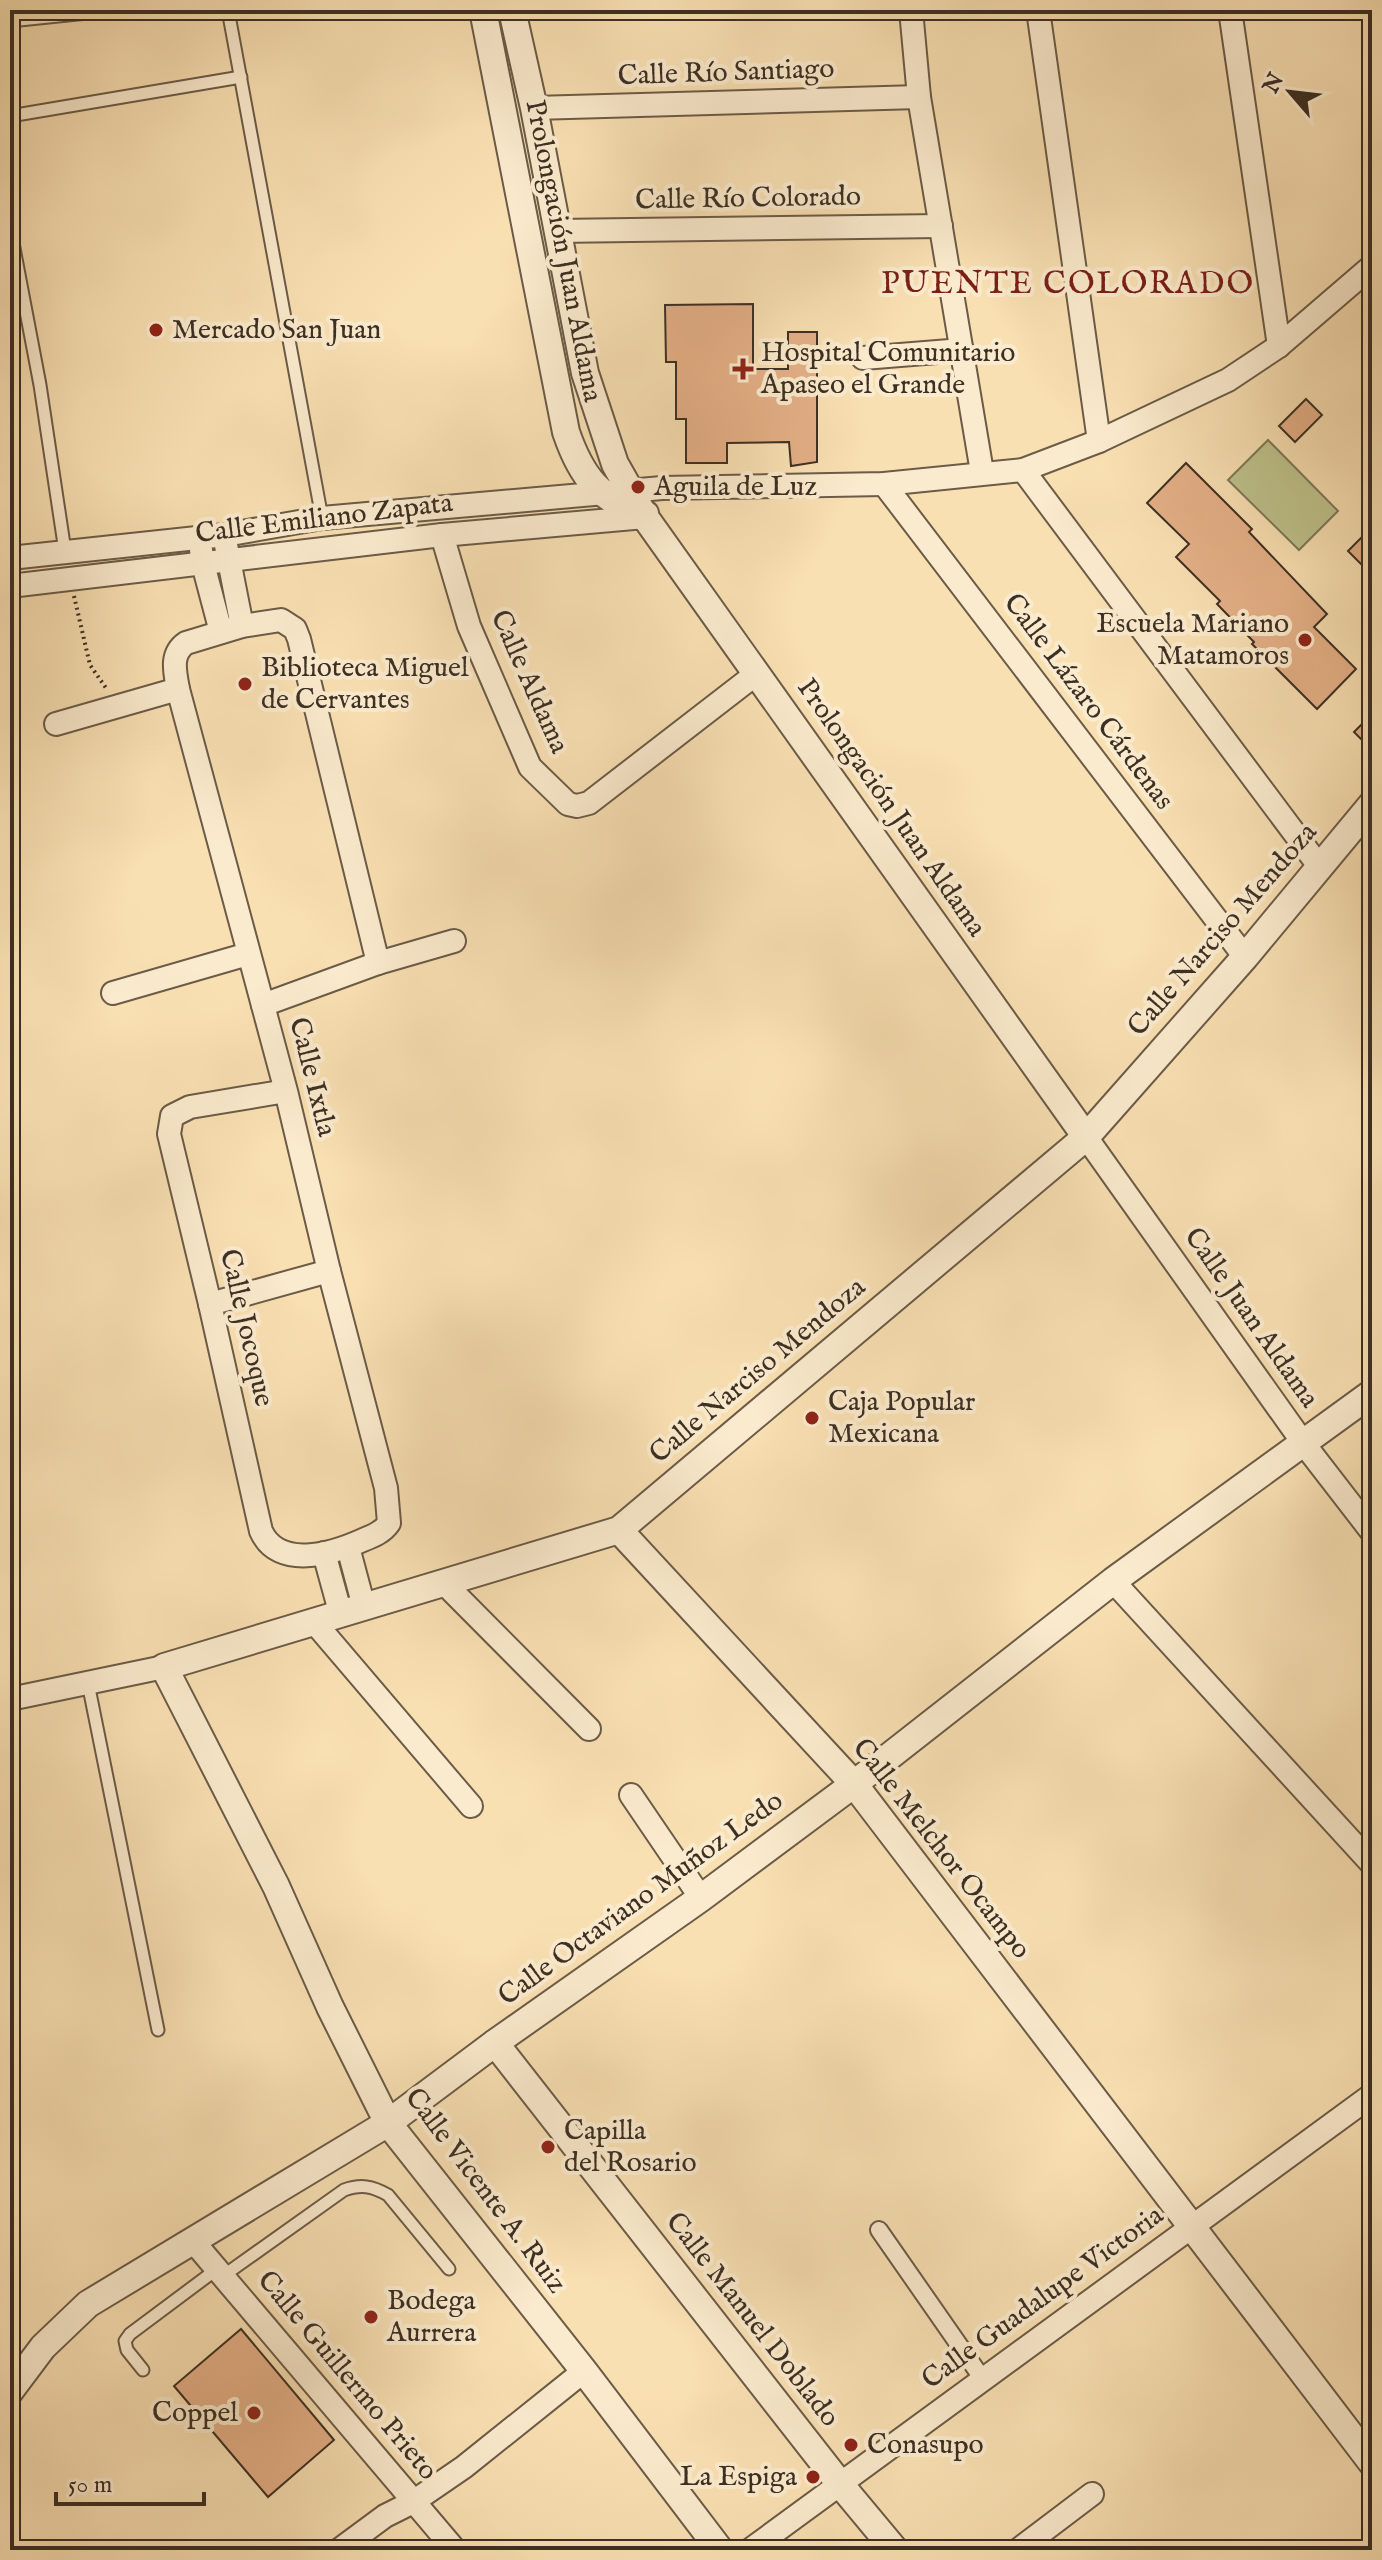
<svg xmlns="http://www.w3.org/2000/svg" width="1382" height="2560" viewBox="0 0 1382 2560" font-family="'IM FELL English',serif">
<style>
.green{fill:#bec28c;stroke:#7d7858;stroke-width:2}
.building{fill:#e5b087;stroke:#3c2f23;stroke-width:2}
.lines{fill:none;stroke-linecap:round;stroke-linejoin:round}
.service-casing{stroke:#6b5b47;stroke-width:15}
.pedestrian-casing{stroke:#6b5b47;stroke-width:20}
.minor-casing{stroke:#6b5b47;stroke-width:26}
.tertiary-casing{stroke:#6b5b47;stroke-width:30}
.path{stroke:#3c2f23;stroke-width:4;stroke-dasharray:2 4;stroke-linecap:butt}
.service{stroke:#fbebce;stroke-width:11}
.pedestrian{stroke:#fbebce;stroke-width:16}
.minor{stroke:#fbebce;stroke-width:22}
.tertiary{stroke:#fbebce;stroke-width:26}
.poi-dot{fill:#8f2418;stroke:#fbebce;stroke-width:3}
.labels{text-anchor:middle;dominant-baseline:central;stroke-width:8;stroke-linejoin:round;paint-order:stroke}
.street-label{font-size:28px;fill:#3c2f23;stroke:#fbebce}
.poi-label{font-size:28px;fill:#3c2f23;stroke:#fbebce;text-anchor:start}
.quarter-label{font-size:32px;letter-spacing:2px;fill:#7a1f14;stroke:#fbebce}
</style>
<rect width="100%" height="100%" fill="#f9e0b3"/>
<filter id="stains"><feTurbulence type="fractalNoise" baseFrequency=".0025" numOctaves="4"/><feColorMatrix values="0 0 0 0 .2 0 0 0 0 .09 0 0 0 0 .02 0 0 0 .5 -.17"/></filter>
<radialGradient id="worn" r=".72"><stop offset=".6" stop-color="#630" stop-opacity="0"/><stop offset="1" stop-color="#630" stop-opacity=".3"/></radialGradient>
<!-- green -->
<path class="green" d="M1268,440l70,71 -39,39 -71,-70z"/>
<!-- building -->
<g class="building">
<path d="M753,304v65h35v-37h29v130l-26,4 -2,-24 -62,1v20h-41v-44h-10v-57h-10l-1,-57z"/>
<path d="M1306,399l16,16 -27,27 -16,-16z"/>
<path d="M1186,463l66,66 -3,3 78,82 -13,13 42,42 -39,40 -65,-65 2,-2 -37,-38 3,-3 -44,-44 13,-13 -42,-41z"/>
<path d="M1372,527v48l-24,-24z"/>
<path d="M1372,714v36l-18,-18z"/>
<path d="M241,2329l93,111 -66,57 -94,-111z"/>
</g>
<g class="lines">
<!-- service casing -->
<g class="service-casing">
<g id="service">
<path d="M228,10l94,508"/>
<path d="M10,21l106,-11"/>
<path d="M10,116l231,-39"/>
<path d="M10,227l30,158 25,166"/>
<path d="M88,1683l70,347"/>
<path d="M223,2276l121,-86c17,-6 28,-4 44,5l61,74"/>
<path d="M143,2370l-16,-20 -2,-9 5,-7 87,-65"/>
</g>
</g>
<!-- pedestrian casing -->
<g class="pedestrian-casing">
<path id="pedestrian" d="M879,2230l103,148"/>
</g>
<!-- minor casing -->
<g class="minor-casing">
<g id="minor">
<path d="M911,10l8,87 63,375"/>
<path d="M1038,10l61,431"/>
<path d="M1230,10l49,336"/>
<path d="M534,108l385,-11"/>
<path d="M556,231l385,-5"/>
<path d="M863,358l99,-8"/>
<path d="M1023,470l296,396"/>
<path d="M884,484l361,473"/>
<path d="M442,535l27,91 61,141 38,37 9,2 12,-3 167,-129"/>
<path d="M226,545l16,81"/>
<path d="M201,550l2,14 18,68"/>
<path d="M10,558l215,-23 97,-17 340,-30 222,-4 139,-14 76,-29 129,-61 51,-34 93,-80"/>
<path d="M10,586l432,-51 203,-18 2,-4"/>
<path d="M56,724l122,-35"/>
<path d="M113,993l135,-39"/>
<path d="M263,1005l115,-42 76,-22"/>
<path d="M286,1091l-96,16 -18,9 -3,18 41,170 51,227c17,39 71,23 102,9 10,-4 20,-8 26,-17l-3,-35 -57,-217 -43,-180 -108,-402c-3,-17 -8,-35 8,-46l56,-17 39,-6 14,9 4,10 79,324"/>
<path d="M1086,1137l218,307 68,88"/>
<path d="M210,1304l119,-33"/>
<path d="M348,1547l16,60"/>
<path d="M324,1553l17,62"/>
<path d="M1113,1581l259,283"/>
<path d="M444,1583l145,146"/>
<path d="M315,1623l156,183"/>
<path d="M10,1699l154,-32"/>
<path d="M631,1795l70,103"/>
<path d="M193,2241l262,309"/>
<path d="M339,2550l46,-34 28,-14 51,-35 120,-96"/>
<path d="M750,2550l622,-455"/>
<path d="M1018,2550l74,-56"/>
</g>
</g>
<!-- tertiary casing -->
<g class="tertiary-casing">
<g id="tertiary">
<path d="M483,10l83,422c16,47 33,65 79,85"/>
<path d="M512,10l22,98 51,265 30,91 30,53 441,620"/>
<path d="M619,1530l235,254 518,679"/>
<path d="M495,2043l345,441 55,66"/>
<path d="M10,2391l33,-44 45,-43 300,-181 107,-80 206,-145 153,-114 259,-203 259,-188"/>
<path d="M720,2550l-136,-179 -196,-248 -58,-116 -54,-121 -112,-219 455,-137 467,-393 159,-180 127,-153"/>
</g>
</g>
<!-- path -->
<path class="path" d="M74,596l16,69 16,23"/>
<!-- service -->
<use href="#service" class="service"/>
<!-- pedestrian -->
<use href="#pedestrian" class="pedestrian"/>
<!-- minor -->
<use href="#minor" class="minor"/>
<!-- tertiary -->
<use href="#tertiary" class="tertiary"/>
</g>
<!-- markers -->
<g class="poi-dot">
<circle cx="156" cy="330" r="8"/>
<path d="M739 357h8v8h8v8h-8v8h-8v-8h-8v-8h8z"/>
<circle cx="638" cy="487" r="8"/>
<circle cx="1305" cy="640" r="8"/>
<circle cx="245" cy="684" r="8"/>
<circle cx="812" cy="1418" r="8"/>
<circle cx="548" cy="2147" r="8"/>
<circle cx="371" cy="2317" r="8"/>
<circle cx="254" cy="2413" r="8"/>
<circle cx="851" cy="2445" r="8"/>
<circle cx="813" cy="2477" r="8"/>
</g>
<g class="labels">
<!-- street labels -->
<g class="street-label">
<text transform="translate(726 73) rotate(-2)">Calle Río Santiago</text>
<text transform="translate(748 199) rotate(-1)">Calle Río Colorado</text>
<text transform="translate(563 251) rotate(79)">Prolongación Juan Aldama</text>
<text transform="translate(324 519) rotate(-7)">Calle Emiliano Zapata</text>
<text transform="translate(529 682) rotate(66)">Calle Aldama</text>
<text transform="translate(1088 702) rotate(53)">Calle Lázaro Cárdenas</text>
<text transform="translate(891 808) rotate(55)">Prolongación Juan Aldama</text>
<text transform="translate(1223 930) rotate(-49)">Calle Narciso Mendoza</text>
<text transform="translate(312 1077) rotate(76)">Calle Ixtla</text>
<text transform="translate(1251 1318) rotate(55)">Calle Juan Aldama</text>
<text transform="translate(246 1328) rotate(77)">Calle Jocoque</text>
<text transform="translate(758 1371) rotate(-40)">Calle Narciso Mendoza</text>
<text transform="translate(941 1849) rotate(52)">Calle Melchor Ocampo</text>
<text transform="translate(641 1899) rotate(-36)">Calle Octaviano Muñoz Ledo</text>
<text transform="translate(485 2191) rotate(53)">Calle Vicente A. Ruiz</text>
<text transform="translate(1043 2298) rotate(-36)">Calle Guadalupe Victoria</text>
<text transform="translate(752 2320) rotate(52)">Calle Manuel Doblado</text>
<text transform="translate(347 2376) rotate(50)">Calle Guillermo Prieto</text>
</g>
<!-- poi labels -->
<g class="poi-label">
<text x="172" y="330">Mercado San Juan</text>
<text x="761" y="353">Hospital Comunitario<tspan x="761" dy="32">Apaseo el Grande</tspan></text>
<text x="654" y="487">Aguila de Luz</text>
<text x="1289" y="624" text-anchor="end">Escuela Mariano<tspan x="1289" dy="32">Matamoros</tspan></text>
<text x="261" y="668">Biblioteca Miguel<tspan x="261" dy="32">de Cervantes</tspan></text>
<text x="828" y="1402">Caja Popular<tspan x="828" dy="32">Mexicana</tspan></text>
<text x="564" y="2131">Capilla<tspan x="564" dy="32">del Rosario</tspan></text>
<text x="387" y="2301">Bodega<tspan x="387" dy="32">Aurrera</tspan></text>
<text x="238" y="2413" text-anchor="end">Coppel</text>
<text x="867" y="2445">Conasupo</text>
<text x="797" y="2477" text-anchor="end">La Espiga</text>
</g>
<!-- quarter labels -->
<g class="quarter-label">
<text x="1068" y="284">PUENTE COLORADO</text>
</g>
</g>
<!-- margin -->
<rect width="1382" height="2560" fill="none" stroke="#f9e0b3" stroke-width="40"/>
<rect x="12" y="12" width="1358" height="2536" fill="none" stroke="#3c2f23" stroke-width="4"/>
<rect x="20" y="20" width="1342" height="2520" fill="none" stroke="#3c2f23" stroke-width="2"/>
<!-- north arrow -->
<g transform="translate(1290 92) rotate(298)" stroke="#fbebce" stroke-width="6" paint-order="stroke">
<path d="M0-6L14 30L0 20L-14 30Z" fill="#3c2f23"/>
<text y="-12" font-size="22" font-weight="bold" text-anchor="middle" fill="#3c2f23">N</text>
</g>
<!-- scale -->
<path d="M56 2492v12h148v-12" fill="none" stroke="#3c2f23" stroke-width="4"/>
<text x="68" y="2492" font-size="24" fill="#3c2f23" stroke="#fbebce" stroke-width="6" paint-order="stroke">50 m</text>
<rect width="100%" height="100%" filter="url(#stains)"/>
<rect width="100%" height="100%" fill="url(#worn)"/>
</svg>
